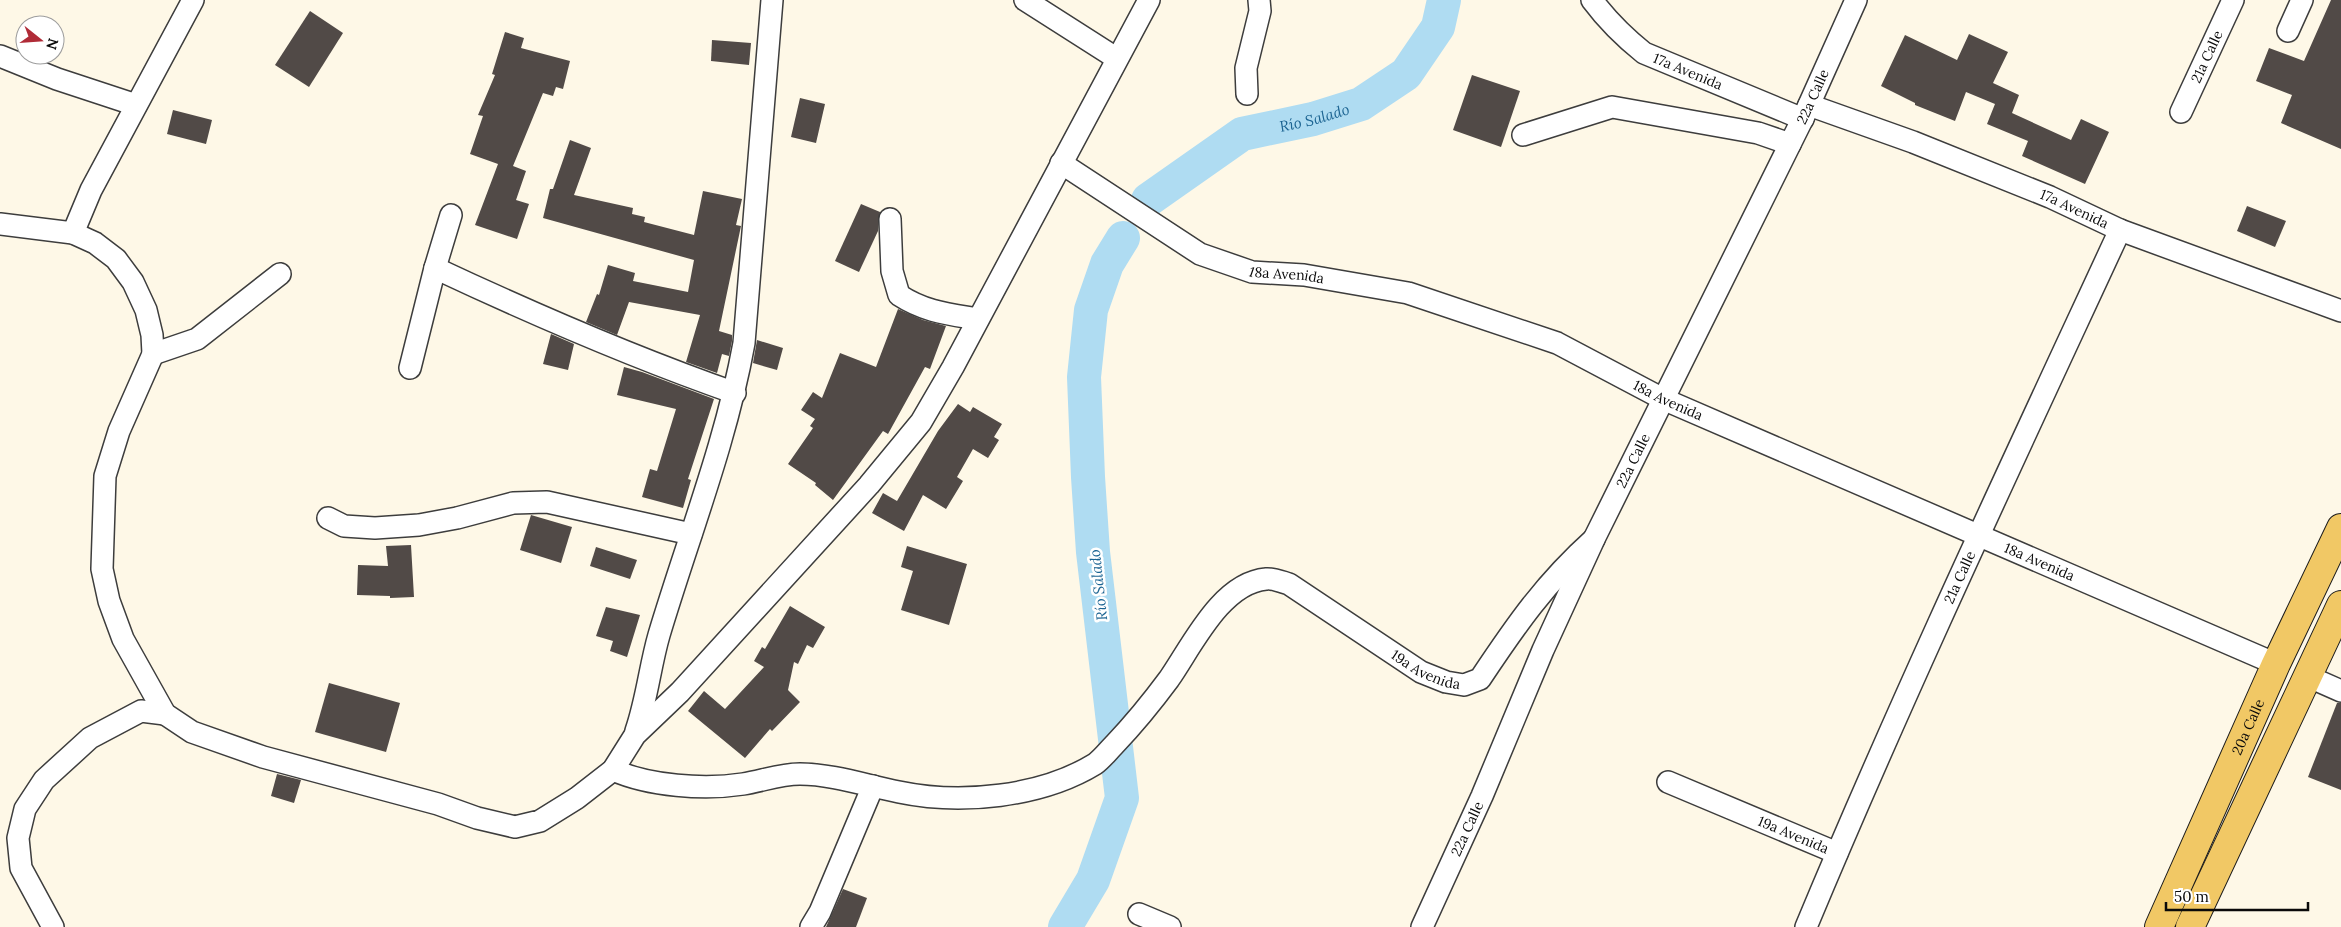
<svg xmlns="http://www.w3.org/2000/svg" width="2341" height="927" viewBox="0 0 2341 927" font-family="Lora,serif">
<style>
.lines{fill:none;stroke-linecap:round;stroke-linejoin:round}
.river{stroke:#afdcf2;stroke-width:34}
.building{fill:#514a47}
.minor-casing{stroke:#3d3d3d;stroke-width:24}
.major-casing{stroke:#1b1b1b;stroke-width:30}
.minor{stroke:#fff;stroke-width:21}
.major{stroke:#f1c865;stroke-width:28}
.labels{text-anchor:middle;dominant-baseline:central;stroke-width:5;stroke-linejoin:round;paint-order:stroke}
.street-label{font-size:14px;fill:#0a0a0a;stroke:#fff}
.water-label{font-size:15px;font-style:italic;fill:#1c6492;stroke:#fff}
</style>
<rect width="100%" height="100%" fill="#fef8e7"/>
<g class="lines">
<!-- river -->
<g class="river">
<path id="s1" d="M1148,200l94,-66 71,-15 48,-15 45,-30 32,-47 6,-27"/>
<path d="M1065,927l28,-47 29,-82 -29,-246 -5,-75 -4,-100 7,-67 16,-46 16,-26"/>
</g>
</g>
<!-- building -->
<g class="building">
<path d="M2331,0h10v149l-60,-26 11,-28 -36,-14 13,-33 35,13z"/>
<path d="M310,11l33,22 -34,54 -34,-22z"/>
<path d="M505,32l19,6 -3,10 49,13 -7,28 -7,-2 -3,9 -10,-3 -30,73 13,5 -10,29 13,4 -12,35 -42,-14 23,-61 -28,-10 13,-38 -5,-1 17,-40 -3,-1z"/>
<path d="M1969,34l39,18 -15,31 26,12 -7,18 59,27 10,-21 28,13 -24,52 -63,-28 6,-15 -41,-17 8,-20 -29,-12 -11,29 -40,-16v-2l-34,-17 24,-51 52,25z"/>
<path d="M712,40l39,3 -2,22 -38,-4z"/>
<path d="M1472,75l48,16 -19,56 -48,-17z"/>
<path d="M800,98l25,6 -9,39 -25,-6z"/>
<path d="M173,110l39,10 -6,24 -39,-10z"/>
<path d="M570,140l21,8 -17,47 59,13 -1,6 13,3 -1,5 50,13 9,-44 39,8 -6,26 5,1 -22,105 13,4v6l-3,15 -7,-2 -5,19 -31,-11 14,-47 -71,-13 -12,33 -31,-13 11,-28 2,1 9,-30 27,8 -2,8 55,11 6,-32 -151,-42 7,-29h3z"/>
<path d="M861,204l19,8 -2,19 -19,41 -24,-11z"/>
<path d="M2247,206l39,15 -11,26 -38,-16z"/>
<path d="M898,309l25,11 23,6 -16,43 -5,-2 -37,67 -5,-3 -50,69 -18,-15 1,-2 -28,-19 25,-36 -3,-2 5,-7 -14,-9 12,-18 9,6 18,-45 36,14z"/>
<path d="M551,334l23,10 -6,26 -25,-6z"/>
<path d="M757,340l26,8 -6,22 -24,-7z"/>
<path d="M624,367l18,5 72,27 -26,80 3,1 -8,28 -41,-11 8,-28 7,2 19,-62 -59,-14z"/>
<path d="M958,404l12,8 3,-5 29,17 -8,13 5,3 -11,18 -15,-9 -16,28 6,4 -17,28 -23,-14 -19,36 -32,-18 11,-20 14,8 41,-70z"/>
<path d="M531,515l41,12 -11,36 -41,-13z"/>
<path d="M411,545l3,52 -24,1v-2l-33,-1 1,-30 30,1 -2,-20z"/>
<path d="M907,546l60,18 -18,61 -48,-15 12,-39 -12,-4z"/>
<path d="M596,547l41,13 -7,19 -40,-13z"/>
<path d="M790,606l35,21 -12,21 -6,-3 -9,19 -4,-2 -6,28 12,12 -28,29 -2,-2 -25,29 -57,-47 16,-20 21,18 39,-42 -10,-6 8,-14 3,2z"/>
<path d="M606,607l34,8 -13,42 -17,-6 3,-10 -17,-5z"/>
<path d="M329,683l71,20 -14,49 -71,-20z"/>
<path d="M2337,703h4v87l-33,-13z"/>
<path d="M277,774l24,6 -7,23 -23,-7z"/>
<path d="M843,889l24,9 -11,29h-30z"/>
</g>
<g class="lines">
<!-- minor casing -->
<g class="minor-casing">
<g id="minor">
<path d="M1025,0l91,58"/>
<path id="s2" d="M1592,0c15,20 32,37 52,53l159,66"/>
<path d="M2288,31l14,-31"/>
<path d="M0,56l57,23 79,26"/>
<path d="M1247,94l-1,-26 14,-57 -1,-11"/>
<path id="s3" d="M1809,105l104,37 137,55 70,33 221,81"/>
<path id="s4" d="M2181,112l52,-112"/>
<path d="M1523,135l89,-28 146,26 32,11"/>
<path id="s5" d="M1061,163l139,91 52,18 52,3 104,18 149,50 106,56 613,265"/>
<path d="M890,219l2,52 7,24c26,17 49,19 79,24"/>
<path d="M0,224l73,9 22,10 21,16 17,23 13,28 6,25 1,19 -34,77 -14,45 -3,93 7,32 14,38 42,75 27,18 71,25 175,47 39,14 38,9 25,-6 37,-23 36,-28 22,-35 45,-43 189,-207 52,-63 32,-55 196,-367"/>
<path d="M73,233l18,-43 102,-190"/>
<path d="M435,268c98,46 197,89 300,125"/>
<path d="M153,354l44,-15 83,-65"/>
<path d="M410,368l25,-100 16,-53"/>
<path d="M328,518l16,8 31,2 44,-3 38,-7 56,-15 34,-1 144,32"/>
<path d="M2307,676l34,15"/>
<path d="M636,731c11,-32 14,-65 23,-96 29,-97 67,-192 85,-292l28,-343"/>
<path id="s6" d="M613,770c36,16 91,20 130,14 19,-3 37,-10 57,-10 32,0 68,12 99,18 62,13 142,5 196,-28 7,-5 13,-13 19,-19 20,-21 38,-43 55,-66 23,-33 52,-96 97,-100 7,-1 16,3 23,5l132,88 25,10 18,3 16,-6c36,-54 65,-96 114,-140"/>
<path id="s7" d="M1668,782l169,71"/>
<path d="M1139,914l31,13"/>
<path d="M53,927l-32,-59 -3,-30 7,-29 19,-29 46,-42 51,-27 24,3"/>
<path d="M811,927l9,-15 53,-126"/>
<path id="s8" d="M1422,927l60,-131 61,-146 51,-111 210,-423 52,-116"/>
<path id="s9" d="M1806,927c98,-235 207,-466 314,-697"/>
</g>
</g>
<!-- major casing -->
<g class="major-casing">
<g id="major">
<path id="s10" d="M2159,927l117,-263 65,-136"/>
<path d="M2190,927l151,-322"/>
</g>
</g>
<!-- minor -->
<use href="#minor" class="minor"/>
<!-- major -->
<use href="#major" class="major"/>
</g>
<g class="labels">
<!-- street labels -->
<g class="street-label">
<text stroke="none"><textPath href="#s4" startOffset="61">21a Calle</textPath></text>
<text stroke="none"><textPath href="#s2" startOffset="122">17a Avenida</textPath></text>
<text stroke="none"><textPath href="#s8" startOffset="918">22a Calle</textPath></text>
<text stroke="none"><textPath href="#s3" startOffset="285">17a Avenida</textPath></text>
<text stroke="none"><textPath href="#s5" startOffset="256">18a Avenida</textPath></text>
<text stroke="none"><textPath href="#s5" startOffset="661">18a Avenida</textPath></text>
<text stroke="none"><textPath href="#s8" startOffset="512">22a Calle</textPath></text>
<text stroke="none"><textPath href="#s5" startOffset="1066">18a Avenida</textPath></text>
<text stroke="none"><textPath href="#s9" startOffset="382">21a Calle</textPath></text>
<text stroke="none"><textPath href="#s6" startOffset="936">19a Avenida</textPath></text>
<text stroke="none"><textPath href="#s10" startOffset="219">20a Calle</textPath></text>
<text stroke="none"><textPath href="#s8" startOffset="108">22a Calle</textPath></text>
<text stroke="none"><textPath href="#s7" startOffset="136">19a Avenida</textPath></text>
</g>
<!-- water labels -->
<g class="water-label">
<text stroke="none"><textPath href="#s1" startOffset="189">Río Salado</textPath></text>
<text transform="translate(1098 585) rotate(-96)">Río Salado</text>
</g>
</g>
<!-- north arrow -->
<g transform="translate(40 40) rotate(107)"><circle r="24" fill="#ffffff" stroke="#9d9d9d"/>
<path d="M0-4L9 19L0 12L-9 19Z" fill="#b02b37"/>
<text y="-8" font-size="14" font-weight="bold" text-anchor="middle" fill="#0a0a0a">N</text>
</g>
<!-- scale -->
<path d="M2166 902v8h142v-8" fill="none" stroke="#0a0a0a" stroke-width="2.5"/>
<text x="2174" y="902" font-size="15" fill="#0a0a0a" stroke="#ffffff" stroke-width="4" paint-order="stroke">50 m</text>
</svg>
